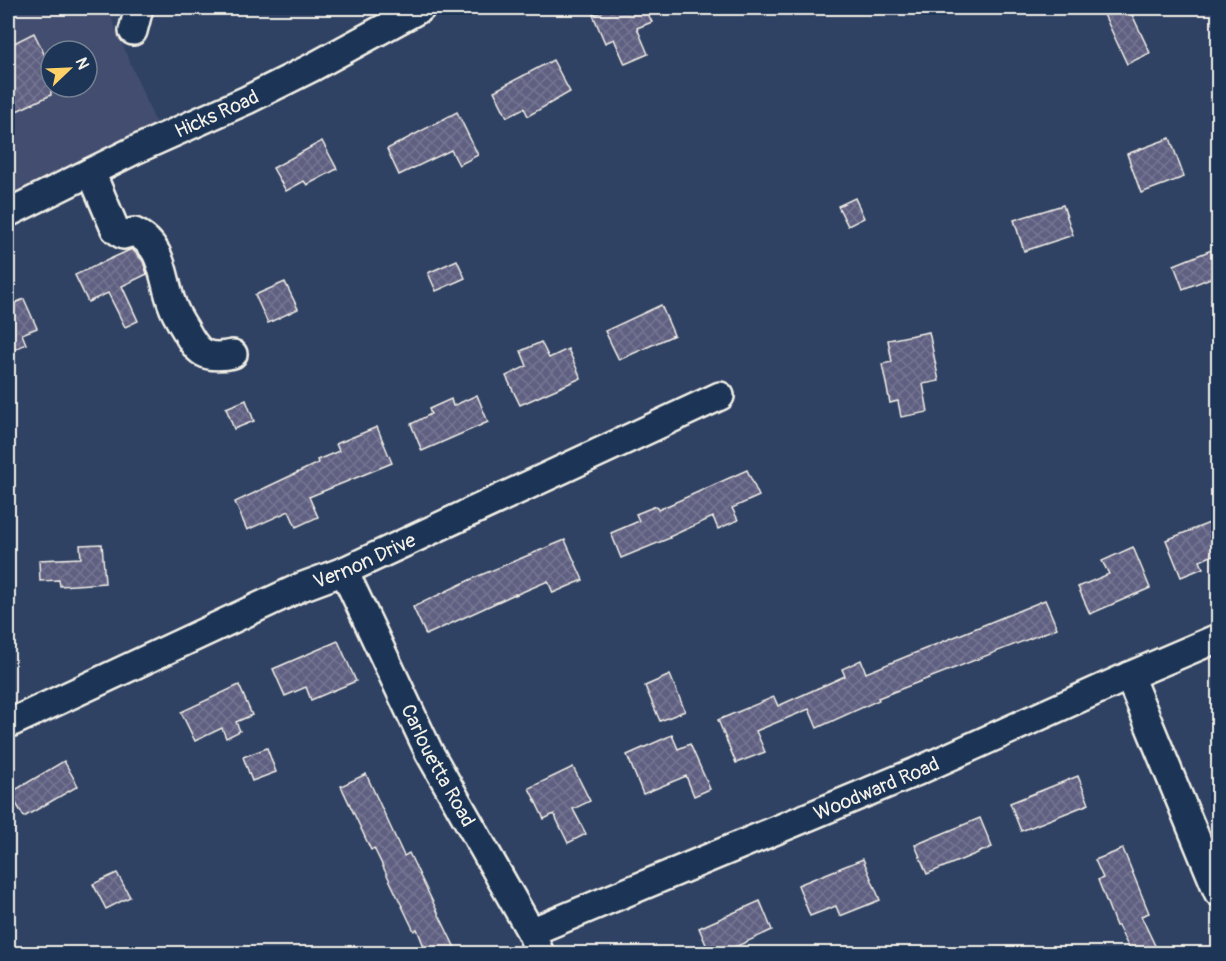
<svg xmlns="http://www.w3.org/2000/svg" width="1226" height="961" viewBox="0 0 1226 961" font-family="Pangolin,sans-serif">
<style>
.built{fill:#424e6f;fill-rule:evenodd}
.building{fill:url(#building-cross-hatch);stroke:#f4f1e8;stroke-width:1.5}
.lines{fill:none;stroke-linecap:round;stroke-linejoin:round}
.minor-casing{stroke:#f4f1e8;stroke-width:32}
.minor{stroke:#1d3557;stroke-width:27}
.labels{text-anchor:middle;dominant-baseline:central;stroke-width:4.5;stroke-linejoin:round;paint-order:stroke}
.street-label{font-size:20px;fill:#f4f1e8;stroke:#1d3557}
</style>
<defs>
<pattern id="building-cross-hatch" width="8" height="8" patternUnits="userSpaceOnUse" patternTransform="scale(1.5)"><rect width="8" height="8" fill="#5e5f81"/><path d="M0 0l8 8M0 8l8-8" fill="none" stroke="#767693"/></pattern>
</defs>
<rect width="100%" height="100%" fill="#304264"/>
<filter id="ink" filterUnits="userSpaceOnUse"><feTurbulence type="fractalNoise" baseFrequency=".0167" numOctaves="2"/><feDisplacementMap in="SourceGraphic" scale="12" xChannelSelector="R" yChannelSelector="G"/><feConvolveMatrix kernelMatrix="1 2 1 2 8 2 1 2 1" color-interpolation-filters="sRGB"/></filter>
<g filter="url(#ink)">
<!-- built -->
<path class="built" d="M8,8h99l59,139 -158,68zM51,51h36v36h-36z"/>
<!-- building -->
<g class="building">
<path d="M611,8h34l7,14 -15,6 11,26 -23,10 -11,-25 -9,4 -12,-28z"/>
<path d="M1101,8h28l21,45 -23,11z"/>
<path d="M34,33l17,35v27l-43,20v-69z"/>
<path d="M553,60l17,32 -42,24 -4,-8 -17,9 -13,-26z"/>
<path d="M457,112l21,43 -19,10 -8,-15 -52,25 -12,-26z"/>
<path d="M1170,138l14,39 -43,16 -14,-39z"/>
<path d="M322,141l15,28 -30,16 -3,-4 -18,10 -13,-23z"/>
<path d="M855,198l9,20 -16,8 -10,-20z"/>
<path d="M1063,205l10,30 -49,16 -10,-31z"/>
<path d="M132,249l11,12 4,13 -25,12 16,35 -13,6 -17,-34 -20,9 -13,-27z"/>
<path d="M1214,249l4,11v15l-35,14 -9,-24z"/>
<path d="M457,260l8,18 -29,13 -8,-18z"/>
<path d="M285,282l13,27 -30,14 -13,-28z"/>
<path d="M24,299l13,29 -15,6 4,10 -18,8v-52l2,5z"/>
<path d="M661,305l13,30 -55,25 -14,-29z"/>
<path d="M929,332l10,49 -16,3 5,28 -27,5 -3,-16 -8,2 -8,-39 10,-2 -4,-22z"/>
<path d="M541,342l8,16 19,-9 13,29 -61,27 -14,-29 21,-10 -6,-15z"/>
<path d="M477,395l11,27 -66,29 -11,-27 20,-10 -2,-5 22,-10 2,7z"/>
<path d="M246,400l8,21 -20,8 -8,-21z"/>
<path d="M377,427l15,36 -83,34 9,20 -22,10 -7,-16 -42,19 -12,-28 83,-39 -1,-3 22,-9 -3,-7z"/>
<path d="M747,470l12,26 -27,12 6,12 -20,9 -5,-12 -44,20 1,1 -49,20 -10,-25 28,-12 -3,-7 20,-8 2,4z"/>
<path d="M1212,522l6,17v14l-18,8 3,7 -22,9 -15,-37z"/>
<path d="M565,540l18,40 -30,13 -5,-12 -33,14v-1l-89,41 -13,-28 63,-30z"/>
<path d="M102,544l3,39 -45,3 -1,-6 -19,1 -1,-21 42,-2 -1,-13z"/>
<path d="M1133,547l17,41 -60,26 -12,-27 31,-13 -7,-13z"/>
<path d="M1045,600l12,28 -179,70 1,2 -62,28 -8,-19 -53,22 9,21 -29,11 -18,-43 56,-23 4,9 67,-30 -3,-7 19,-9 5,13z"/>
<path d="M338,641l18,40 -45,19 -5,-13 -21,9 -12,-27z"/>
<path d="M670,675l15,36 -25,10 -15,-35z"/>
<path d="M239,685l13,30 -16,7 4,9 -14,7 -4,-10 -27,13 -14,-29z"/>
<path d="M672,735l6,14 12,-5 20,45 -16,7 -8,-20 -43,18 -16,-39z"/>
<path d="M267,748l9,24 -24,9 -9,-24z"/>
<path d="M64,761l14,25 -54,31 -14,-24z"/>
<path d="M573,767l17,34 -17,8 13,25 -18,9 -14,-29 -10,5 -15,-31z"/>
<path d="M366,774l38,82 5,-3 49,101h-31l-10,-25 -3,2 -40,-83 -3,2 -30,-64z"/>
<path d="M1078,776l11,28 -68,27 -11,-28z"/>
<path d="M980,818l12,29 -65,27 -12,-29z"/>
<path d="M1123,849l26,64 -8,3 18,38h-27l-14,-28h-2l-18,-46 5,-2 -8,-18z"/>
<path d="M863,859l17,41 -40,16 -4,-10 -26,10 -12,-31z"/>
<path d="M117,873l13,24 -24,12 -13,-25z"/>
<path d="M760,901l12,29 -52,24h-10l-11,-26z"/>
</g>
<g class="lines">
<!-- minor casing -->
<g class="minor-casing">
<g id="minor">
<path d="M133,31l6,-23"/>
<path d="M91,172l24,57 8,6 11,-3c30,13 28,46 38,72 3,9 8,17 13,25 13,24 20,31 48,25"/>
<path id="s1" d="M8,213l127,-63 112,-50 64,-32 110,-60"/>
<path id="s2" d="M344,571l85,181 102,180 9,22"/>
<path d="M1129,676l89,216"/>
<path id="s3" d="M8,724l293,-137 43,-16 376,-175"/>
<path id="s4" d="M531,932l387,-161 211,-95 89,-38"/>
</g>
</g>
<!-- minor -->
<use href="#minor" class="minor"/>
</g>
</g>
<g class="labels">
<!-- street labels -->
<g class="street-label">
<text stroke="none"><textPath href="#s1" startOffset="231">Hicks Road</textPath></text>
<text stroke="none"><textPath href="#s3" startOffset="392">Vernon Drive</textPath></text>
<text stroke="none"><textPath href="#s2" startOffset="216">Carlouetta Road</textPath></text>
<text stroke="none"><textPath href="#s4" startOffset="374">Woodward Road</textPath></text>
</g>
</g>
<!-- margin -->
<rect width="1226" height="961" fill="none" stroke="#1d3557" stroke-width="30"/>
<rect x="15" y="15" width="1196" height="931" fill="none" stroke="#f4f1e8" stroke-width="2" filter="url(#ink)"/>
<!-- north arrow -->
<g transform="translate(69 69) rotate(67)"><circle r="28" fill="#1d3557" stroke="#738091" stroke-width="1.5"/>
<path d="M0-4.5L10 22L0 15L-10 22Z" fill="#ffd166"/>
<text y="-9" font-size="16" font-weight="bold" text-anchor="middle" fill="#f4f1e8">N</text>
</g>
</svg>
